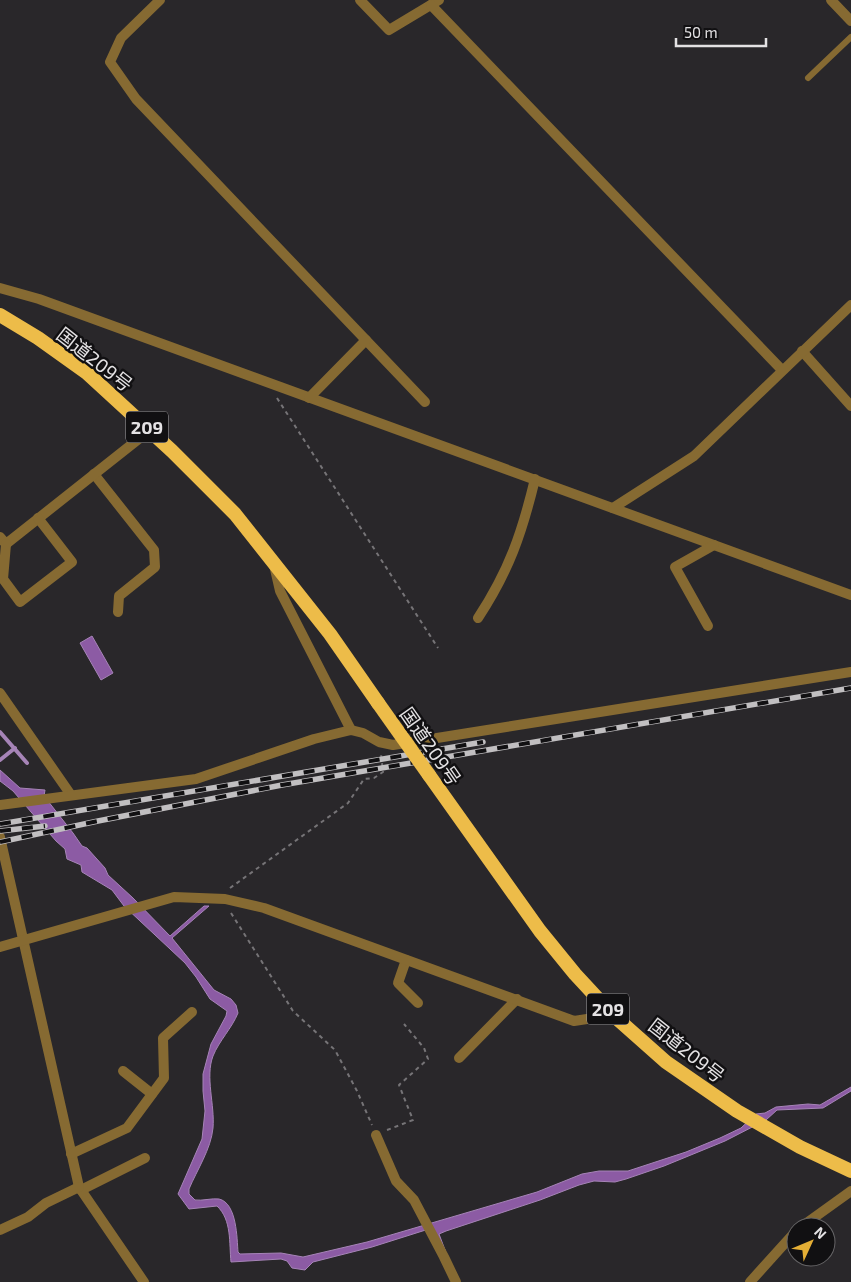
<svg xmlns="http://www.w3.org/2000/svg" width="851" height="1282" viewBox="0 0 851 1282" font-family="'Exo 2','Noto Sans JP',sans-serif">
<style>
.water{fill:#8c5ba4;stroke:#a684b7}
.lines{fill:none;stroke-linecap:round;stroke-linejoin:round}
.stream{stroke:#a684b7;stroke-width:4}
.path{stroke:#767477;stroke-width:2;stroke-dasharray:4 4;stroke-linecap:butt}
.service{stroke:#866a32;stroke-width:6}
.minor{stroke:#866a32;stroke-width:10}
.tertiary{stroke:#866a32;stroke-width:10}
.trunk{stroke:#edbc49;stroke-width:14}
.rail-casing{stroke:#c1bfc1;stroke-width:5.5}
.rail{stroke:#111012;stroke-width:4;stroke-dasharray:11;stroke-linecap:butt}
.trunk-bridge{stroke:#edbc49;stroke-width:14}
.labels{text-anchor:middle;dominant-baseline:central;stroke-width:5;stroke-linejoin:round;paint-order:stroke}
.shield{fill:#111012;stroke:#a5a3a5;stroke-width:1}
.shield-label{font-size:18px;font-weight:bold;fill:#e4e2e4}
.street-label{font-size:19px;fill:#e4e2e4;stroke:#111012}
</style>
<rect width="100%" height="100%" fill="#29272a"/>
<!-- water -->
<g class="water">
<path d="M92,636l21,37 -12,7 -21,-37z"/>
<path d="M0,770l20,18 25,2 -1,6 29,37 9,13 5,2 18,20 3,7 25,23 37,38 34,-30h5l-37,32 42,52 17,9 5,6 2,8c-6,15 -19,28 -25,43 -8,21 2,49 0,72 -2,21 -16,42 -24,61v5l6,6c7,1 17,-2 24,-1 18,4 18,40 19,53l2,2 41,-1 22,4 64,-15 170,-50 45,-18 17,-3h29l58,-19 34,-14 21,-10 15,-14 9,-1 11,-6 32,-3 12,1 31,-18v4l-28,17 -46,2 -11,10 -41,21 -61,25 -38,13 -11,3 -21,-1 -15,4 -39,15 -94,31 -7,3 6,16 -13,-22 -60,19 -59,15 -8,8 -13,-2 -5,-7 -6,-2 -50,3c-2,-19 1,-42 -14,-56l-28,3 -11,-15 24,-55 3,-28 -2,-20v-17l8,-30 15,-28 1,-5 -17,-12 -14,-22 -11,-14 -61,-57 -12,-16 -30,-18 -1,-7 -14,-6 -2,-10 -9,-8 -43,-50 -13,-10z"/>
</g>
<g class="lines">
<!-- stream -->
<g class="stream">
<path d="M0,732l27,31"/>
<path d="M0,760l15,-12"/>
</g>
<!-- path -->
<g class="path">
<path d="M277,398l161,250"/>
<path d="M230,888l118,-85 16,-24 10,-1 9,-6 -2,-18"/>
<path d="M231,913l62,98 42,39 22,41 15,34"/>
<path d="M387,1130l26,-10 -14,-35 29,-26 -4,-11 -20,-24"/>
</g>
<!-- service -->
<path class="service" d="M808,78l43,-41"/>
<!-- minor -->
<g class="minor">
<path d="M160,0l-39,38 -11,24 26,37 289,303"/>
<path d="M360,0l29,30 50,-30"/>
<path d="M831,0l20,21"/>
<path d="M431,5l351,365"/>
<path d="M0,288l39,11 812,296"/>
<path d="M802,351l49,55"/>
<path d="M309,398l57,-58"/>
<path d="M94,474l60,76 1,17 -36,29 -1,16"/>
<path d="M613,508l81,-52 157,-151"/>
<path d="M0,537l6,7 144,-114"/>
<path d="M6,544l-3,35 17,23 52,-40 -34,-44"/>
<path d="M274,565l6,26 71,139"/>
<path d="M478,618c31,-47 44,-85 57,-139"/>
<path d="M708,626l-33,-59 39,-22"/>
<path d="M0,693l71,102"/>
<path d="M0,805l196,-26 118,-40 37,-9 12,3 16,9 14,3 458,-73"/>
<path d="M0,837l79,350 65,95"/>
<path d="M406,960l-8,23 20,20"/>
<path d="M459,1058l58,-59"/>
<path d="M123,1071l29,23"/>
<path d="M376,1135l20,46 18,19 30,57 12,25"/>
<path d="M71,1154l56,-26 37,-50 -1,-40 29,-26"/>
<path d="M81,1190l64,-32"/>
<path d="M801,1227l50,-36"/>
<path d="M0,1230l28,-13 18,-14 33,-16"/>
<path d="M750,1282l46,-51"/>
</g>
<!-- tertiary -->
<path class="tertiary" d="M0,947l174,-50 51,2 39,9 310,113 39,-6"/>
<!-- trunk -->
<g class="trunk">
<path d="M0,315l38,23 49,35 85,78 63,63 95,120 48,69"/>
<path d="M429,775l111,156 35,43 38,41 53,47 71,49 63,36 51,24"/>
</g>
<!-- rail casing -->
<g class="rail-casing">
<g id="rail">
<path d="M0,824l483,-82"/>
<path d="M0,831l45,-5"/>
<path d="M0,842l98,-21 184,-36 569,-97"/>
</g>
</g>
<!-- rail -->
<use href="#rail" class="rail"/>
<!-- trunk-bridge -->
<path class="trunk-bridge" d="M378,703l51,72"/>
</g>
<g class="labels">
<!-- shield labels -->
<g class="shield">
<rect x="126" y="411.5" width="42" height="31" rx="4"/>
<rect x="587" y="993.5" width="42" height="31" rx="4"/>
</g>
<g class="shield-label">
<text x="147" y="427">209</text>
<text x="608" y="1009">209</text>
</g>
<!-- street labels -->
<g class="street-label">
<text transform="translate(95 359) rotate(38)">国道209号</text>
<text transform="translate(431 746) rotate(55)">国道209号</text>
<text transform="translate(687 1050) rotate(38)">国道209号</text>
</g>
</g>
<!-- north arrow -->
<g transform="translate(811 1242) rotate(46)"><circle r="24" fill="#111012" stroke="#656466"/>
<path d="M0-4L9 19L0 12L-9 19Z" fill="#e4ae35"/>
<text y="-8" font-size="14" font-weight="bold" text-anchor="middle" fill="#e4e2e4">N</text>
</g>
<!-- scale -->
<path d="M676 38v8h90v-8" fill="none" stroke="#e4e2e4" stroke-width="2.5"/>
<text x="684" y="38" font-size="15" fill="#e4e2e4" stroke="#111012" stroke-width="4" paint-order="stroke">50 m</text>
</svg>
